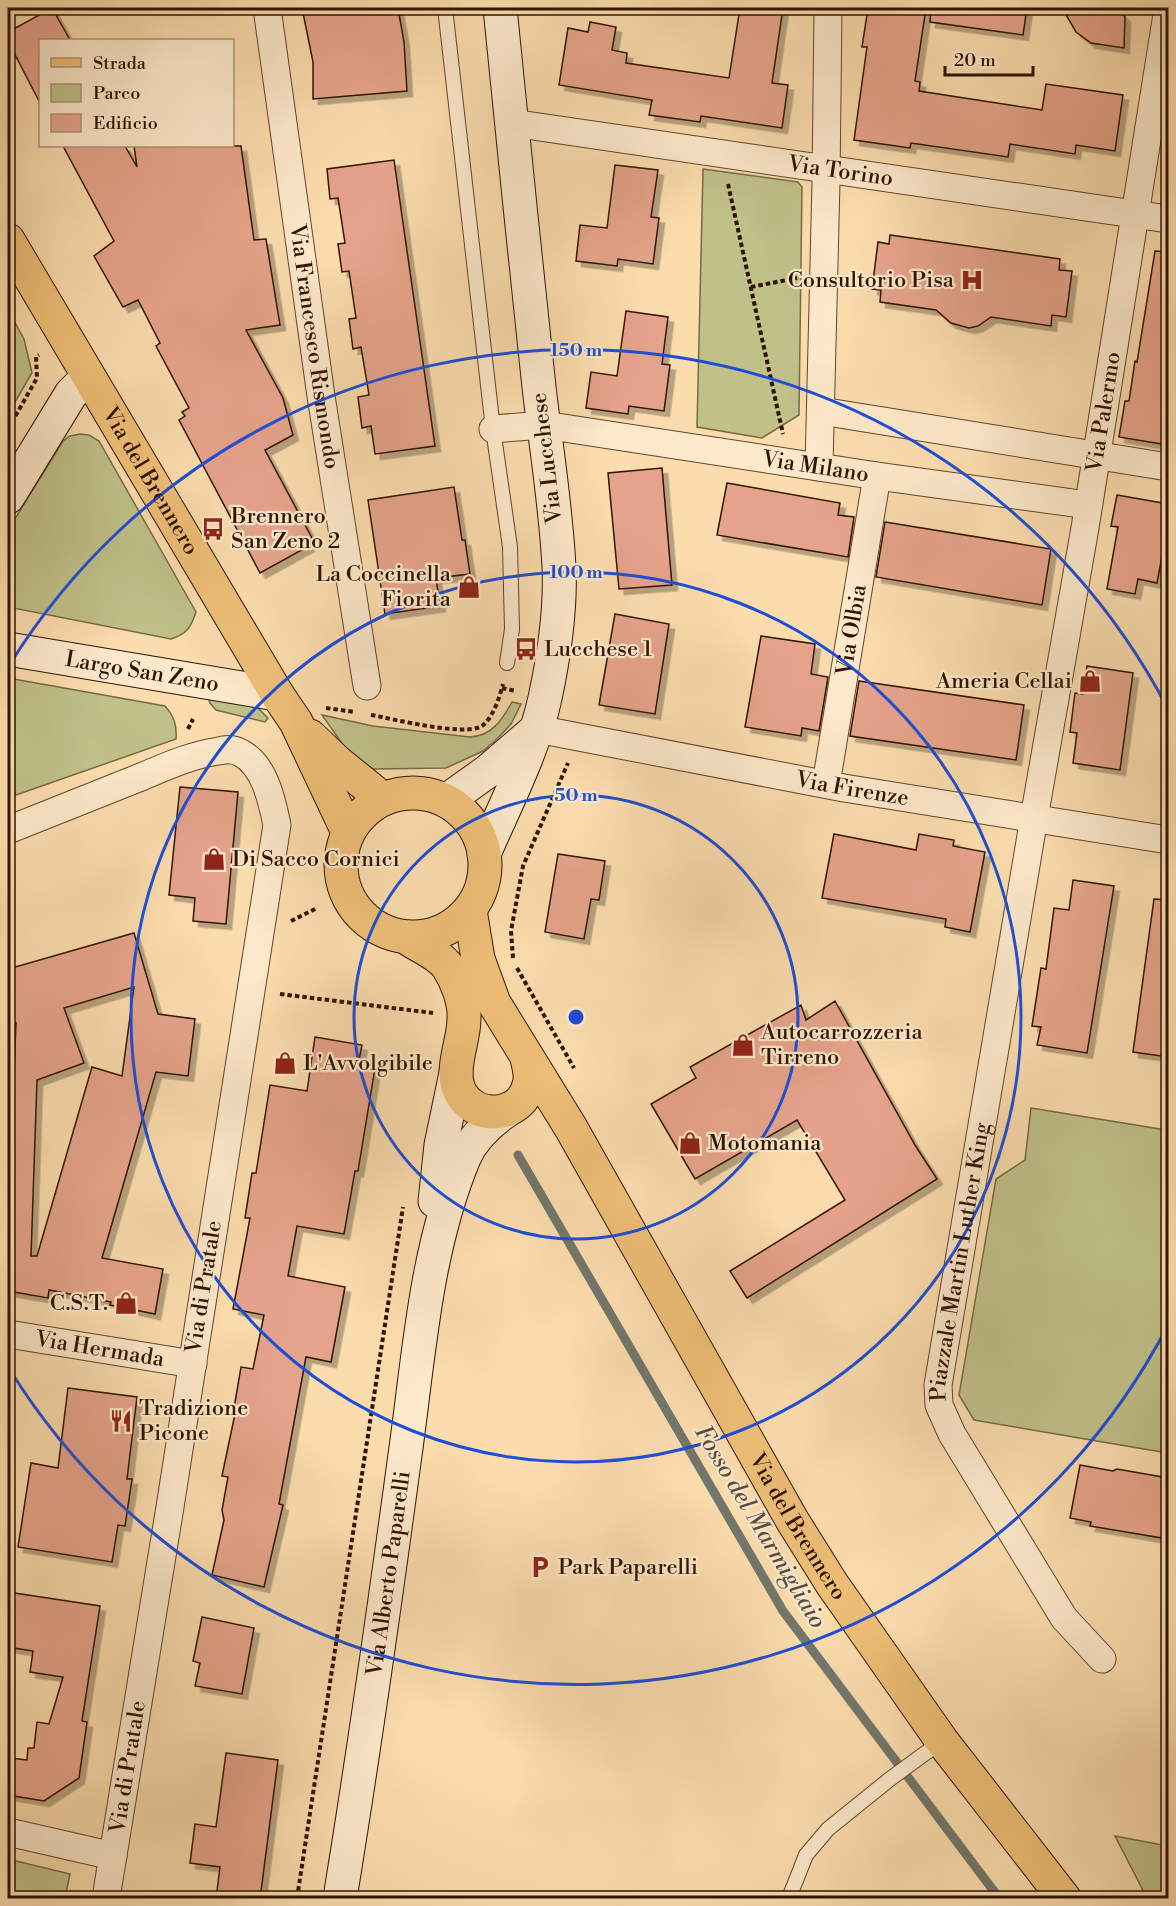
<svg xmlns="http://www.w3.org/2000/svg" width="1176" height="1906" viewBox="0 0 1176 1906" font-family="'Libre Bodoni',serif">
<style>
.green{fill:#c0c089;stroke:#786a46;stroke-width:1.5}
.lines{fill:none;stroke-linecap:round;stroke-linejoin:round}
.stream{stroke:#73776c;stroke-width:9}
.building{fill:#e5a38b;stroke:#301302;stroke-width:1.5;fill-rule:evenodd;filter:url(#shadow)}
.lane-casing{stroke:#63452d;stroke-width:16}
.street-casing{stroke:#63452d;stroke-width:29}
.secondary-casing{stroke:#301302;stroke-width:35}
.primary-casing{stroke:#301302;stroke-width:35}
.path{stroke:#301302;stroke-width:4;stroke-dasharray:4.5 3;stroke-linecap:butt}
.lane{stroke:#fce8ca;stroke-width:14}
.street{stroke:#fce8ca;stroke-width:27}
.secondary{stroke:#fce8ca;stroke-width:33}
.primary{stroke:#eebe76;stroke-width:33}
.ring{fill:none;stroke:#1d4ed8;stroke-width:3}
.labels{text-anchor:middle;dominant-baseline:central;stroke-width:4.5;stroke-linejoin:round;paint-order:stroke}
.street-label{font-size:22px;fill:#301302;stroke:#fce8ca}
.poi-label{font-size:22px;fill:#301302;stroke:#fce8ca;text-anchor:start}
.water-label{font-size:24px;font-style:italic;fill:#574d40;stroke:#fce8ca}
.centre{fill:#1d4ed8;stroke:#fce8ca;stroke-width:3}
.ring-label{font-size:18px;text-anchor:middle;font-weight:bold;fill:#1d4ed8;stroke:#fce8ca;stroke-width:4.5;stroke-linejoin:round;paint-order:stroke}
</style>
<defs>
<filter id="shadow"><feDropShadow dx="5.5" dy="5.5" stdDeviation="0" flood-color="#0004"/></filter>
</defs>
<rect width="100%" height="100%" fill="#fbdcad"/>
<filter id="stains"><feTurbulence type="fractalNoise" baseFrequency=".00333" numOctaves="4"/><feColorMatrix values="0 0 0 0 .2 0 0 0 0 .09 0 0 0 0 .02 0 0 0 .5 -.17"/></filter>
<radialGradient id="worn" r=".72"><stop offset=".6" stop-color="#630" stop-opacity="0"/><stop offset="1" stop-color="#630" stop-opacity=".3"/></radialGradient>
<!-- green -->
<g class="green">
<path d="M703,169l95,13 4,5 -3,228 -37,23 -65,-11z"/>
<path d="M8,310l16,29 8,34 -24,41z"/>
<path d="M80,434l9,1 10,6 97,171c-5,15 -9,22 -25,27l-163,-32v-77l55,-89 7,-5z"/>
<path d="M8,678l157,28c9,10 12,19 11,33l-160,56 -8,1z"/>
<path d="M206,691l51,16 11,11 -3,4 -49,-12 -6,-7z"/>
<path d="M512,702l9,2 -10,20 -13,14 -15,13 -37,17 -73,1 -25,-17 -26,-37 51,11 97,11c22,-1 32,-17 42,-35z"/>
<path d="M1031,1108l135,22v17l2,1v305l-194,-33 -15,-25 37,-216 29,-19z"/>
<path d="M1115,1836l53,10v52h-21z"/>
<path d="M8,1859l62,15 -5,24h-57z"/>
</g>
<g class="lines">
<!-- stream -->
<path class="stream" d="M518,1155l265,456 216,287"/>
</g>
<!-- building -->
<g class="building">
<path d="M52,8l18,32h-30v63l-32,-62v-9z"/>
<path d="M302,8h96l6,34 3,49 -94,8v-37z"/>
<path d="M740,8h43l-11,75 16,2 -6,43 -81,-12 -1,6 -51,-7 3,-15 -93,-15 9,-57 20,4 2,-10 26,5 -4,23 15,3 -1,10 103,15z"/>
<path d="M868,8h58l-11,73 5,1 -1,9 123,19 4,-26 77,11 -8,56 -39,-6 -1,9 -65,-10 -2,13 -97,-14 -1,5 -56,-8 13,-93h-5z"/>
<path d="M931,8h96l-4,27 -93,-13z"/>
<path d="M1062,8h55l8,9 -1,31 -33,-5 -15,-11z"/>
<path d="M63,146h62l12,21 -3,-21h107l13,94 12,-1 14,86 -34,5 37,68 10,37 -28,15 47,88 -5,4 2,4 -49,27 -81,-153 6,-4 -3,-4 7,-4 -33,-62 4,-3 -22,-43 -15,7 -29,-51 20,-15z"/>
<path d="M394,160l41,286 -60,8 -4,-28 -9,2 -4,-31 11,-2 -8,-48 -8,2 -4,-30 7,-1 -7,-47 -7,1 -4,-28 7,-1 -7,-45 -8,1 -3,-30z"/>
<path d="M615,165l43,5 -7,47 8,1 -6,46 -35,-5 -1,7 -41,-5 4,-36 27,3z"/>
<path d="M890,235l170,24 -1,11 13,1 -6,46 -14,-2 -1,11 -60,-9 -13,9 -9,2 -18,-5 -15,-13 -56,-8 1,-12 -9,-1 6,-47 11,2z"/>
<path d="M1155,251l13,1v193l-49,-8 6,-36h4l6,-40 2,1z"/>
<path d="M626,311l42,6 -6,47 8,1 -6,46 -35,-5 -1,8 -42,-6 5,-36 26,4z"/>
<path d="M662,468l10,117 -53,4 -11,-116z"/>
<path d="M727,483l113,20 -2,12 16,2 -6,40 -131,-22z"/>
<path d="M454,487l8,53h3l5,34 -34,4 4,28 -55,8 -17,-114z"/>
<path d="M1117,495l51,9v54l-6,-2 -5,27 -19,-4 -3,15 -28,-5 11,-62 -7,-1z"/>
<path d="M885,522l166,27 -9,56 -166,-28z"/>
<path d="M615,614l54,10 -14,90 -56,-9z"/>
<path d="M761,636l54,8 -4,30 17,3 -9,54 -17,-3 -1,8 -56,-9z"/>
<path d="M1087,666l46,7 -13,97 -47,-7 4,-30 -7,-1 5,-39 8,1z"/>
<path d="M859,681l165,24 -8,55 -166,-24z"/>
<path d="M180,787l58,5 -12,132 -33,-3 2,-23 -26,-3z"/>
<path d="M834,834l82,16 3,-16 35,6 -1,6 32,6 -15,80 -25,-5 1,-8 -124,-21z"/>
<path d="M558,854l47,7 -6,39 -8,-1 -7,40 -39,-7z"/>
<path d="M1073,880l41,6 -27,167 -50,-8 4,-18 -9,-1 9,-58 5,1 8,-61 15,2z"/>
<path d="M1154,899l14,1v58l-4,27 4,1v71l-35,-5z"/>
<path d="M134,933l24,81 37,5 -7,57 -32,-4 -54,186 61,11 -8,45 -45,-9 1,-3 -62,-12 -1,8 -40,-7v-55h1v-40l7,-173 -8,2v-56zM134,987l-12,89 -30,-9 -55,189h-6l6,-176 47,-17 -20,-55z"/>
<path d="M835,1001l80,144 22,34 -190,119 -17,-27 115,-71 -48,-80 -102,59 -44,-75 45,-26 -6,-11 111,-62 5,15z"/>
<path d="M315,1037l47,8 -3,15 17,2 -18,109h-3l-11,63 -47,-8 -9,50 57,11 -14,75 -25,-5 -27,147 4,1 -19,82 -52,-12 12,-55 -2,-10 6,-33 -6,-1 13,-62h-2l8,-47 12,2 11,-54 -31,-6 17,-91h-5l7,-45h4l14,-88 37,6z"/>
<path d="M68,1388l69,9 -10,82h5l-7,47 -7,-1 -6,37 -94,-15 13,-84 27,5z"/>
<path d="M1080,1465l33,6 4,-2 51,9v61l-78,-13 1,-4 -21,-4z"/>
<path d="M8,1592l92,14 -18,115 5,1 -8,56 -35,23 -36,-6 2,-37 17,2 1,-12h6l3,-26 12,2 14,-47 -33,-5 3,-21 -25,-4z"/>
<path d="M202,1617l52,11 -12,66 -47,-8 5,-23 -7,-2z"/>
<path d="M226,1753l52,7 -18,139h-44l4,-32 -30,-4 5,-39 21,3z"/>
</g>
<g class="lines">
<!-- lane casing -->
<g class="lane-casing">
<g id="lane">
<path d="M445,8l48,421 17,118 2,82 -5,34"/>
<path d="M789,1898l17,-43 22,-26 62,-50 52,-38"/>
</g>
</g>
<!-- street casing -->
<g class="street-casing">
<g id="street">
<path id="s1" d="M267,8l54,388 46,290"/>
<path id="s2" d="M512,123l656,96"/>
<path d="M821,411l347,56"/>
<path id="s3" d="M493,429l51,-4 333,51 211,29"/>
<path d="M819,467l7,-285 2,-174"/>
<path id="s4" d="M537,729l307,59 324,52"/>
<path id="s5" d="M826,784l51,-308"/>
<path d="M8,830c42,-17 85,-34 128,-51 27,-11 54,-24 83,-28 7,-2 15,-2 22,2 24,13 31,48 36,72l-107,682 -64,391"/>
<path id="s6" d="M8,1334l185,30"/>
<path id="s7" d="M1102,1659l-38,-41 -112,-184 -13,-29 -1,-20 96,-567 51,-290 83,-520"/>
<path d="M8,1832l105,24"/>
</g>
</g>
<!-- secondary casing -->
<g class="secondary-casing">
<g id="secondary">
<path d="M8,497l63,-103 17,-17"/>
<path id="s8" d="M8,649l269,45"/>
<path d="M446,801l42,-30 43,-37"/>
<path d="M484,854c21,-49 50,-104 61,-156 9,-42 16,-88 14,-131 -3,-60 -13,-120 -20,-180 -14,-126 -26,-253 -39,-379"/>
<path d="M435,1201l6,-56 15,-72"/>
<path id="s9" d="M340,1898c24,-147 45,-295 65,-443 14,-99 20,-203 59,-297 9,-21 27,-37 45,-49"/>
</g>
</g>
<!-- primary casing -->
<g class="primary-casing">
<g id="primary">
<path id="s10" d="M8,240l269,454 19,28 52,110"/>
<path d="M310,736l26,25 47,38"/>
<circle cx="413" cy="865" r="72"/>
<path id="s11" d="M470,910l8,49 16,44 77,125 221,392 40,64 110,157 122,157"/>
<path d="M407,938c13,9 32,16 41,29 9,14 17,35 16,52 0,25 -18,57 0,79 18,23 58,17 65,-13 3,-9 0,-17 -2,-27"/>
</g>
</g>
<!-- path -->
<g class="path">
<path d="M728,184l55,250"/>
<path d="M751,287l46,-9"/>
<path d="M8,429l29,-51 -1,-21 3,-2"/>
<path d="M502,688l14,3"/>
<path d="M326,708l29,4"/>
<path d="M371,715c23,4 93,22 111,11 11,-8 18,-30 21,-42"/>
<path d="M188,729l5,-10"/>
<path d="M291,921l26,-13"/>
<path d="M513,958l-2,-27 12,-65 45,-103"/>
<path d="M517,968l57,100"/>
<path d="M280,994l153,19"/>
<path d="M297,1897l9,1"/>
<path d="M297,1898l106,-691"/>
</g>
<!-- lane -->
<use href="#lane" class="lane"/>
<!-- street -->
<use href="#street" class="street"/>
<!-- secondary -->
<use href="#secondary" class="secondary"/>
<!-- primary -->
<use href="#primary" class="primary"/>
</g>
<!-- distance rings -->
<g class="ring">
<circle cx="576" cy="1017" r="222"/>
<circle cx="576" cy="1017" r="445"/>
<path d="M1168 1325A667 667 0 0 1 10 1370M10 664A667 667 0 0 1 1168 709"/>
</g>
<!-- icons -->
<defs>
<g id="hospital-bare" transform="scale(1.8)"><path d="M-5-5h3v3.5h4V-5h3V5h-3V1.5h-4V5h-3Z" fill="#8f2418" stroke="#fce8ca" stroke-width="2.5" paint-order="stroke"/></g>
<g id="bus-bare" transform="scale(1.8)"><path d="M-5-6H5V4H4V6H2V4H-2V6H-4V4H-5ZM-3.5-4V0h7V-4ZM-3.5 1.2v1.5H-2V1.2ZM2 1.2v1.5H3.5V1.2Z" fill="#8f2418" stroke="#fce8ca" stroke-width="2.5" paint-order="stroke"/></g>
<g id="shop-bare" transform="scale(1.8)"><path d="M-5-2.5h2.3a2.7 3.5 0 0 1 5.4 0H5L5.5 6h-11ZM-1.5-2.5h3a1.5 2.3 0 0 0-3 0Z" fill="#8f2418" stroke="#fce8ca" stroke-width="2.5" paint-order="stroke"/></g>
<g id="restaurant-bare" transform="scale(1.8)"><path d="M-5-6h1v4h1v-4h1v4h1v-4h1v5L-1.5 .5V6h-2V.5L-5-1ZM5-6V6H3V1.5H1.5Q1.5-4 5-6Z" fill="#8f2418" stroke="#fce8ca" stroke-width="2.5" paint-order="stroke"/></g>
<g id="parking-bare" transform="scale(1.8)"><path d="M-3.5-5.5H1a3.5 3.5 0 0 1 0 7H-1V5.5H-3.5ZM-1-3.4V-.6H.8a1.4 1.4 0 0 0 0-2.8Z" fill="#8f2418" stroke="#fce8ca" stroke-width="2.5" paint-order="stroke"/></g>
</defs>
<g fill-rule="evenodd">
<use href="#hospital-bare" x="972" y="280"/>
<use href="#bus-bare" x="213" y="529"/>
<use href="#shop-bare" x="469" y="587"/>
<use href="#bus-bare" x="526" y="649"/>
<use href="#shop-bare" x="1090" y="681"/>
<use href="#shop-bare" x="214" y="859"/>
<use href="#shop-bare" x="743" y="1045"/>
<use href="#shop-bare" x="285" y="1063"/>
<use href="#shop-bare" x="690" y="1143"/>
<use href="#shop-bare" x="126" y="1303"/>
<use href="#restaurant-bare" x="121" y="1421"/>
<use href="#parking-bare" x="540" y="1567"/>
</g>
<g class="labels">
<!-- street labels -->
<g class="street-label">
<text stroke="none"><textPath href="#s2" startOffset="332">Via Torino</textPath></text>
<text stroke="none"><textPath href="#s1" startOffset="342">Via Francesco Rismondo</textPath></text>
<text stroke="none"><textPath href="#s7" startOffset="1310">Via Palermo</textPath></text>
<text transform="translate(547 458) rotate(-97)">Via Lucchese</text>
<text stroke="none"><textPath href="#s3" startOffset="326">Via Milano</textPath></text>
<text stroke="none"><textPath href="#s10" startOffset="280">Via del Brennero</textPath></text>
<text stroke="none"><textPath href="#s5" startOffset="156">Via Olbia</textPath></text>
<text stroke="none"><textPath href="#s8" startOffset="136">Largo San Zeno</textPath></text>
<text stroke="none"><textPath href="#s4" startOffset="321">Via Firenze</textPath></text>
<text stroke="none"><textPath href="#s7" startOffset="448">Piazzale Martin Luther King</textPath></text>
<text transform="translate(204 1287) rotate(-81)">Via di Pratale</text>
<text stroke="none"><textPath href="#s6" startOffset="93">Via Hermada</textPath></text>
<text stroke="none"><textPath href="#s11" startOffset="702">Via del Brennero</textPath></text>
<text stroke="none"><textPath href="#s9" startOffset="328">Via Alberto Paparelli</textPath></text>
<text transform="translate(128 1767) rotate(-81)">Via di Pratale</text>
</g>
<!-- poi labels -->
<g class="poi-label">
<text x="954" y="280" text-anchor="end">Consultorio Pisa</text>
<text x="231" y="516">Brennero<tspan x="231" dy="25">San Zeno 2</tspan></text>
<text x="451" y="574" text-anchor="end">La Coccinella<tspan x="451" dy="25">Fiorita</tspan></text>
<text x="544" y="649">Lucchese 1</text>
<text x="1072" y="681" text-anchor="end">Ameria Cellai</text>
<text x="232" y="859">Di Sacco Cornici</text>
<text x="761" y="1032">Autocarrozzeria<tspan x="761" dy="25">Tirreno</tspan></text>
<text x="303" y="1063">L'Avvolgibile</text>
<text x="708" y="1143">Motomania</text>
<text x="108" y="1303" text-anchor="end">C.S.T.</text>
<text x="139" y="1408">Tradizione<tspan x="139" dy="25">Picone</tspan></text>
<text x="558" y="1567">Park Paparelli</text>
</g>
<!-- water labels -->
<g class="water-label">
<text transform="translate(760 1527) rotate(59)">Fosso del Marmigliaio</text>
</g>
</g>
<circle cx="576" cy="1017" r="9" class="centre"/>
<g class="ring-label">
<text x="576" y="356">150 m</text>
<text x="576" y="578">100 m</text>
<text x="576" y="801">50 m</text>
</g>
<!-- margin -->
<rect width="1176" height="1906" fill="none" stroke="#fbdcad" stroke-width="30"/>
<rect x="9" y="9" width="1158" height="1888" fill="none" stroke="#301302" stroke-width="3"/>
<rect x="15" y="15" width="1146" height="1876" fill="none" stroke="#301302" stroke-width="1.5"/>
<!-- legend -->
<rect x="39" y="39" width="195" height="108" fill="#fce8ca" stroke="#aa937a" stroke-width="1.5"/>
<rect x="51" y="58" width="30" height="9" fill="#eebe76" stroke="#aa937a" stroke-width="1.5"/>
<text x="93" y="69" font-size="18" fill="#301302">Strada</text>
<rect x="51" y="84" width="30" height="18" fill="#c0c089" stroke="#aa937a" stroke-width="1.5"/>
<text x="93" y="99" font-size="18" fill="#301302">Parco</text>
<rect x="51" y="114" width="30" height="18" fill="#e5a38b" stroke="#aa937a" stroke-width="1.5"/>
<text x="93" y="129" font-size="18" fill="#301302">Edificio</text>
<!-- scale -->
<path d="M945 66v9h88v-9" fill="none" stroke="#301302" stroke-width="3"/>
<text x="954" y="66" font-size="18" fill="#301302" stroke="#fce8ca" stroke-width="4.5" paint-order="stroke">20 m</text>
<rect width="100%" height="100%" filter="url(#stains)"/>
<rect width="100%" height="100%" fill="url(#worn)"/>
</svg>
